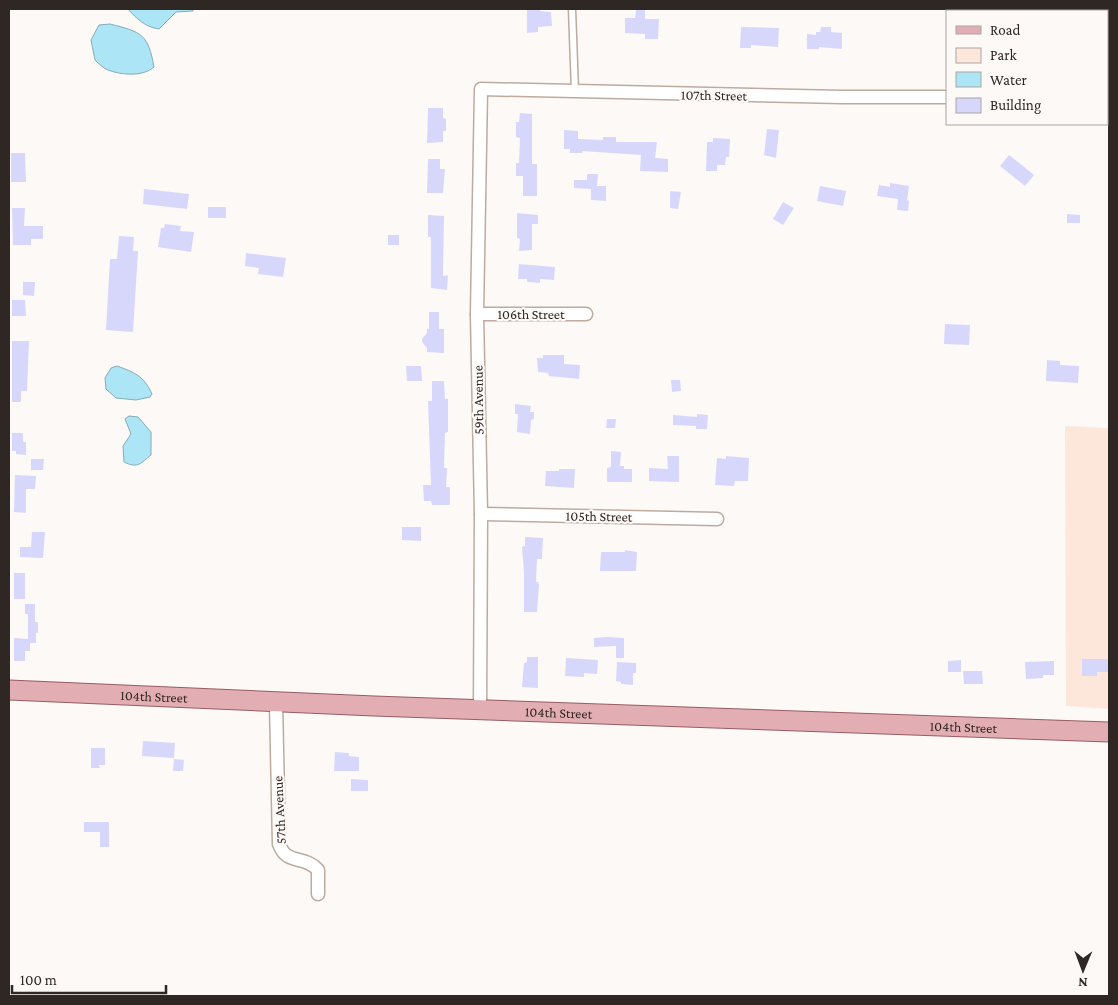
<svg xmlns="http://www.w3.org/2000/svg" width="1118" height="1005" viewBox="0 0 1118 1005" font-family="'Crimson Pro',serif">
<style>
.green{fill:#fde6da}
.water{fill:#ace5f6;stroke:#86acb7}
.building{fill:#d7d7fc}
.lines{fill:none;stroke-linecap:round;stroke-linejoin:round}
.lane-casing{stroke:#beaa9f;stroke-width:9}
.street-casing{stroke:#beaa9f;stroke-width:15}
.primary-casing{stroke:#965c61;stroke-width:21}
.lane{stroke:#fff;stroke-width:6}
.street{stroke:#fff;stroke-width:12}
.primary{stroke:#e2aeb4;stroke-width:19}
.labels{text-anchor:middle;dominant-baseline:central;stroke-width:4.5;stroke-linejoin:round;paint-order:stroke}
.street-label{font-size:14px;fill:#2f2723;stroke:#fdf9f7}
</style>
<rect width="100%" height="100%" fill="#fdf9f7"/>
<!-- green -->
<path class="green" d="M1065,426l44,2v281l-43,-3z"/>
<!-- water -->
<g class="water">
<path d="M128,9h65v2l-17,1 -17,17c-14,-2 -22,-10 -31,-20z"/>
<path d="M110,24c32,8 38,10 44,43 -11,10 -33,8 -46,3 -5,-2 -9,-6 -13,-10l-4,-20 8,-15z"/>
<path d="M117,366c17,6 27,10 35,28l-2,3 -14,3 -20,-2 -10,-9 -1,-11 6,-10z"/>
<path d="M129,416l9,1 13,15v23c-10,8 -13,14 -27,7l-1,-16 8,-12 -6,-15z"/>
</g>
<!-- building -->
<g class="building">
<path d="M527,9h13v2l11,1 1,14 -14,1v5l-11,1z"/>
<path d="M636,10h9v9h14l-1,20h-13v-5l-20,-1v-15h10z"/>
<path d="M741,27l38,1 -1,19 -27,-2v3h-11z"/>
<path d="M821,27h10v5l11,1v16l-23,-2v2h-12v-15l9,1v-3h4z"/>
<path d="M428,108h15v10l3,1v12h-3v11l-16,1z"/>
<path d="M520,113l12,1v50h5v32h-14v-20h-7v-13h3l1,-25 -4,-1v-15h3z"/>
<path d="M767,129l12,1 -3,28 -12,-3z"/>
<path d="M564,130l14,1v8l25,1v-3h13v5h41l-2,16 13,1v13l-28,-1 1,-16 -59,-4v2h-12v-4h-6z"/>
<path d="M713,138l17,1 -1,18h-3l-1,8h-8v6h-11l1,-29h6z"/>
<path d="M11,153h14l1,29h-15z"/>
<path d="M1009,155l25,20 -9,11 -25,-20z"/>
<path d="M428,159h12v10h5l-2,24h-16z"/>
<path d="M587,174h11l-1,12h9v15l-15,-1v-11l-17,-1v-8h13z"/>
<path d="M890,183l19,3 -2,14 2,1 -1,10 -11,-1 1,-11 -21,-3 2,-11 11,2z"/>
<path d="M820,186l26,5 -3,15 -26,-5z"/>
<path d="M144,189l45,5 -2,15 -44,-5z"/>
<path d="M670,191l11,1 -3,17 -8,-1z"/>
<path d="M783,202l11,6 -11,17 -10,-6z"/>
<rect x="208" y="207" width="18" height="11"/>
<path d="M12,208h13l-1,18h19v13h-12v6h-18z"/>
<path d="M517,213l21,2v9h-6v26l-13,1 1,-12 -3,-1z"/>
<path d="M1067,214l13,1v8h-13z"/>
<path d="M428,215l16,1 -1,60 5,-1 -1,15 -16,-2v-51h-3z"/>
<path d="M165,224l16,2 -1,5 14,1 -3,20 -33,-5 3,-19h3z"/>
<rect x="388" y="235" width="11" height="10"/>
<path d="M119,236l15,1 -1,14h5l-5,81 -27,-2 4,-71h7z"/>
<path d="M246,253l40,5 -3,19 -25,-3 1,-6 -14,-2z"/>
<path d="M519,264l36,3 -1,13 -14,-1v4l-13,-1v-3h-9z"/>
<path d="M23,282h12l-1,14 -11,-1z"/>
<path d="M12,300h13l1,16h-14z"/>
<path d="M429,312h10v17h5v24l-17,-1v-4l-5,-6v-3l5,-6v-4h2z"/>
<path d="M945,324l25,1 -1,20 -25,-1z"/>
<path d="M12,341h17l-2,50h-6v11h-9z"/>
<path d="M543,355h21v9l16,1 -1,14 -30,-3 -1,-3 -10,-1 -1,-14h6z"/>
<path d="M1047,360l13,1v4l19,1 -1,17 -32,-2z"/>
<path d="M406,366h15l1,15h-15z"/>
<path d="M671,380h9l1,11 -9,1z"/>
<path d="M432,381h12l1,18h3v33l-3,1 -1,35h3l-1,19h4v18h-18l-1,-4h-7l-1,-16h8l-3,-84h4z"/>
<path d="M515,404l16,2 -1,6h4v7l-3,1 -1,14 -13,-2 1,-18h-3z"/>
<path d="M697,414l11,1 -1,14h-11v-3l-23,-1v-10l24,2z"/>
<path d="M607,419h9l-1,9h-9z"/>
<path d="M12,433h11v9h3v13l-10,-1v-3h-4z"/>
<path d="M611,451l10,1 -1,14h4v3h8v13h-25v-14l4,-1z"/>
<path d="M667,456h12v26l-30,-1v-13l19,1z"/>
<path d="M726,456l23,2 -1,23h-13l-1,5 -19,-1 2,-27 9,1z"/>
<path d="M31,459h13l-1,11h-12z"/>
<path d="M559,469h16l-1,19 -29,-2 1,-15h13z"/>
<path d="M15,475l21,1 -1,13h-9v24l-12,-1z"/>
<path d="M402,527h19v14l-19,-1z"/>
<path d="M32,532h13l-2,26 -23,-1v-10h11z"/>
<path d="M525,537l18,1 -1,21h-5l-1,23h2l1,3 -2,27h-13v-39l-2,-26 3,-1z"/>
<path d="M625,550l12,2 -1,19h-36l1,-19h24z"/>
<rect x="14" y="573" width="11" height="26"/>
<path d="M25,604h10v18h3v11h-2v10h-6v8h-5v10h-11v-23l14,1v-25h-3z"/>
<path d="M607,637l17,1v20h-8v-12l-22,1v-9z"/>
<path d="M527,657h11v31l-16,-1 2,-24 3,-1z"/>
<path d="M566,658l32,2 -1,14 -13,-1v4l-19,-1z"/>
<path d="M1082,659h27v13h-12v4h-15z"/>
<path d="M961,660v12h-13v-11z"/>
<path d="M1054,661v14h-11v3l-17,1 -1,-17z"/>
<path d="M617,662l19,1v10h-3v12l-12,-1v-2l-5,-1z"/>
<path d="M963,671h19l1,13h-19z"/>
<path d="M143,741l32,2 -1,15 -32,-2z"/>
<path d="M91,748h14v17h-6l1,3h-9z"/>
<path d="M335,752l14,1v3l10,1v14h-25z"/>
<path d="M174,759l10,1 -1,11h-10z"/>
<path d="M351,779l17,1v11h-17z"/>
<path d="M84,822h25v25h-9v-15h-16z"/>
</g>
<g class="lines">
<!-- lane casing -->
<g class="lane-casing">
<path id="lane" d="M572,9l3,82"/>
</g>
<!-- street casing -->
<g class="street-casing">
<g id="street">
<path d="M1107,102h2"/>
<path d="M477,314h109"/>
<path d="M481,514l236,5"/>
<path d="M276,702l3,142c8,22 24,10 39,26v24"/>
<path d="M480,710l1,-196 -4,-200 4,-225 361,8h105"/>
</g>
</g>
<!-- primary casing -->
<g class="primary-casing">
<g id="primary">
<path id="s1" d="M9,690l365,16 735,26"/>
</g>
</g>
<!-- lane -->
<use href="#lane" class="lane"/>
<!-- street -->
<use href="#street" class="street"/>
<!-- primary -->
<use href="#primary" class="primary"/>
</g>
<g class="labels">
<!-- street labels -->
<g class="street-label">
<text transform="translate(714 95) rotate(1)">107th Street</text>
<text x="531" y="314">106th Street</text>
<text transform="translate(478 400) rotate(-91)">59th Avenue</text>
<text transform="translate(599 516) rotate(1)">105th Street</text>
<text stroke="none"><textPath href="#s1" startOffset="145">104th Street</textPath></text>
<text stroke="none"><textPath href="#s1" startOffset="550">104th Street</textPath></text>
<text stroke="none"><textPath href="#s1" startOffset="955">104th Street</textPath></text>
<text transform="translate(279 810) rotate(-93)">57th Avenue</text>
</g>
</g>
<!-- border -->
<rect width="1118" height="1005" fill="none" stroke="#2f2723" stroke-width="20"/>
<!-- legend -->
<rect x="946" y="10" width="162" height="115" fill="#fdf9f7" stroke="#aba5a2"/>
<rect x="956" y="26" width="25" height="8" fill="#e2aeb4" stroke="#aba5a2"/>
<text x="990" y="35" font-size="15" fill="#2f2723">Road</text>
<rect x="956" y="48" width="25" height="15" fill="#fde6da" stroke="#aba5a2"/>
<text x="990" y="60" font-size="15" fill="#2f2723">Park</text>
<rect x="956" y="72" width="25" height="15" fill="#ace5f6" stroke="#aba5a2"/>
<text x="990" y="85" font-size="15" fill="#2f2723">Water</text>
<rect x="956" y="98" width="25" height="15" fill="#d7d7fc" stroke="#aba5a2"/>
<text x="990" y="110" font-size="15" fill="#2f2723">Building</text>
<!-- north arrow -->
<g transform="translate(1083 970) rotate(181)" stroke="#fdf9f7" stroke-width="4" paint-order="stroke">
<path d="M0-4L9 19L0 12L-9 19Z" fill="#2f2723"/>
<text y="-8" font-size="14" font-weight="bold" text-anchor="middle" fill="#2f2723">N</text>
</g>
<!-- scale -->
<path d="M12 985v8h154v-8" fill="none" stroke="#2f2723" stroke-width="2.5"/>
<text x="20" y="985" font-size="15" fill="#2f2723" stroke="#fdf9f7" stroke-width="4" paint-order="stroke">100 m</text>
</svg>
